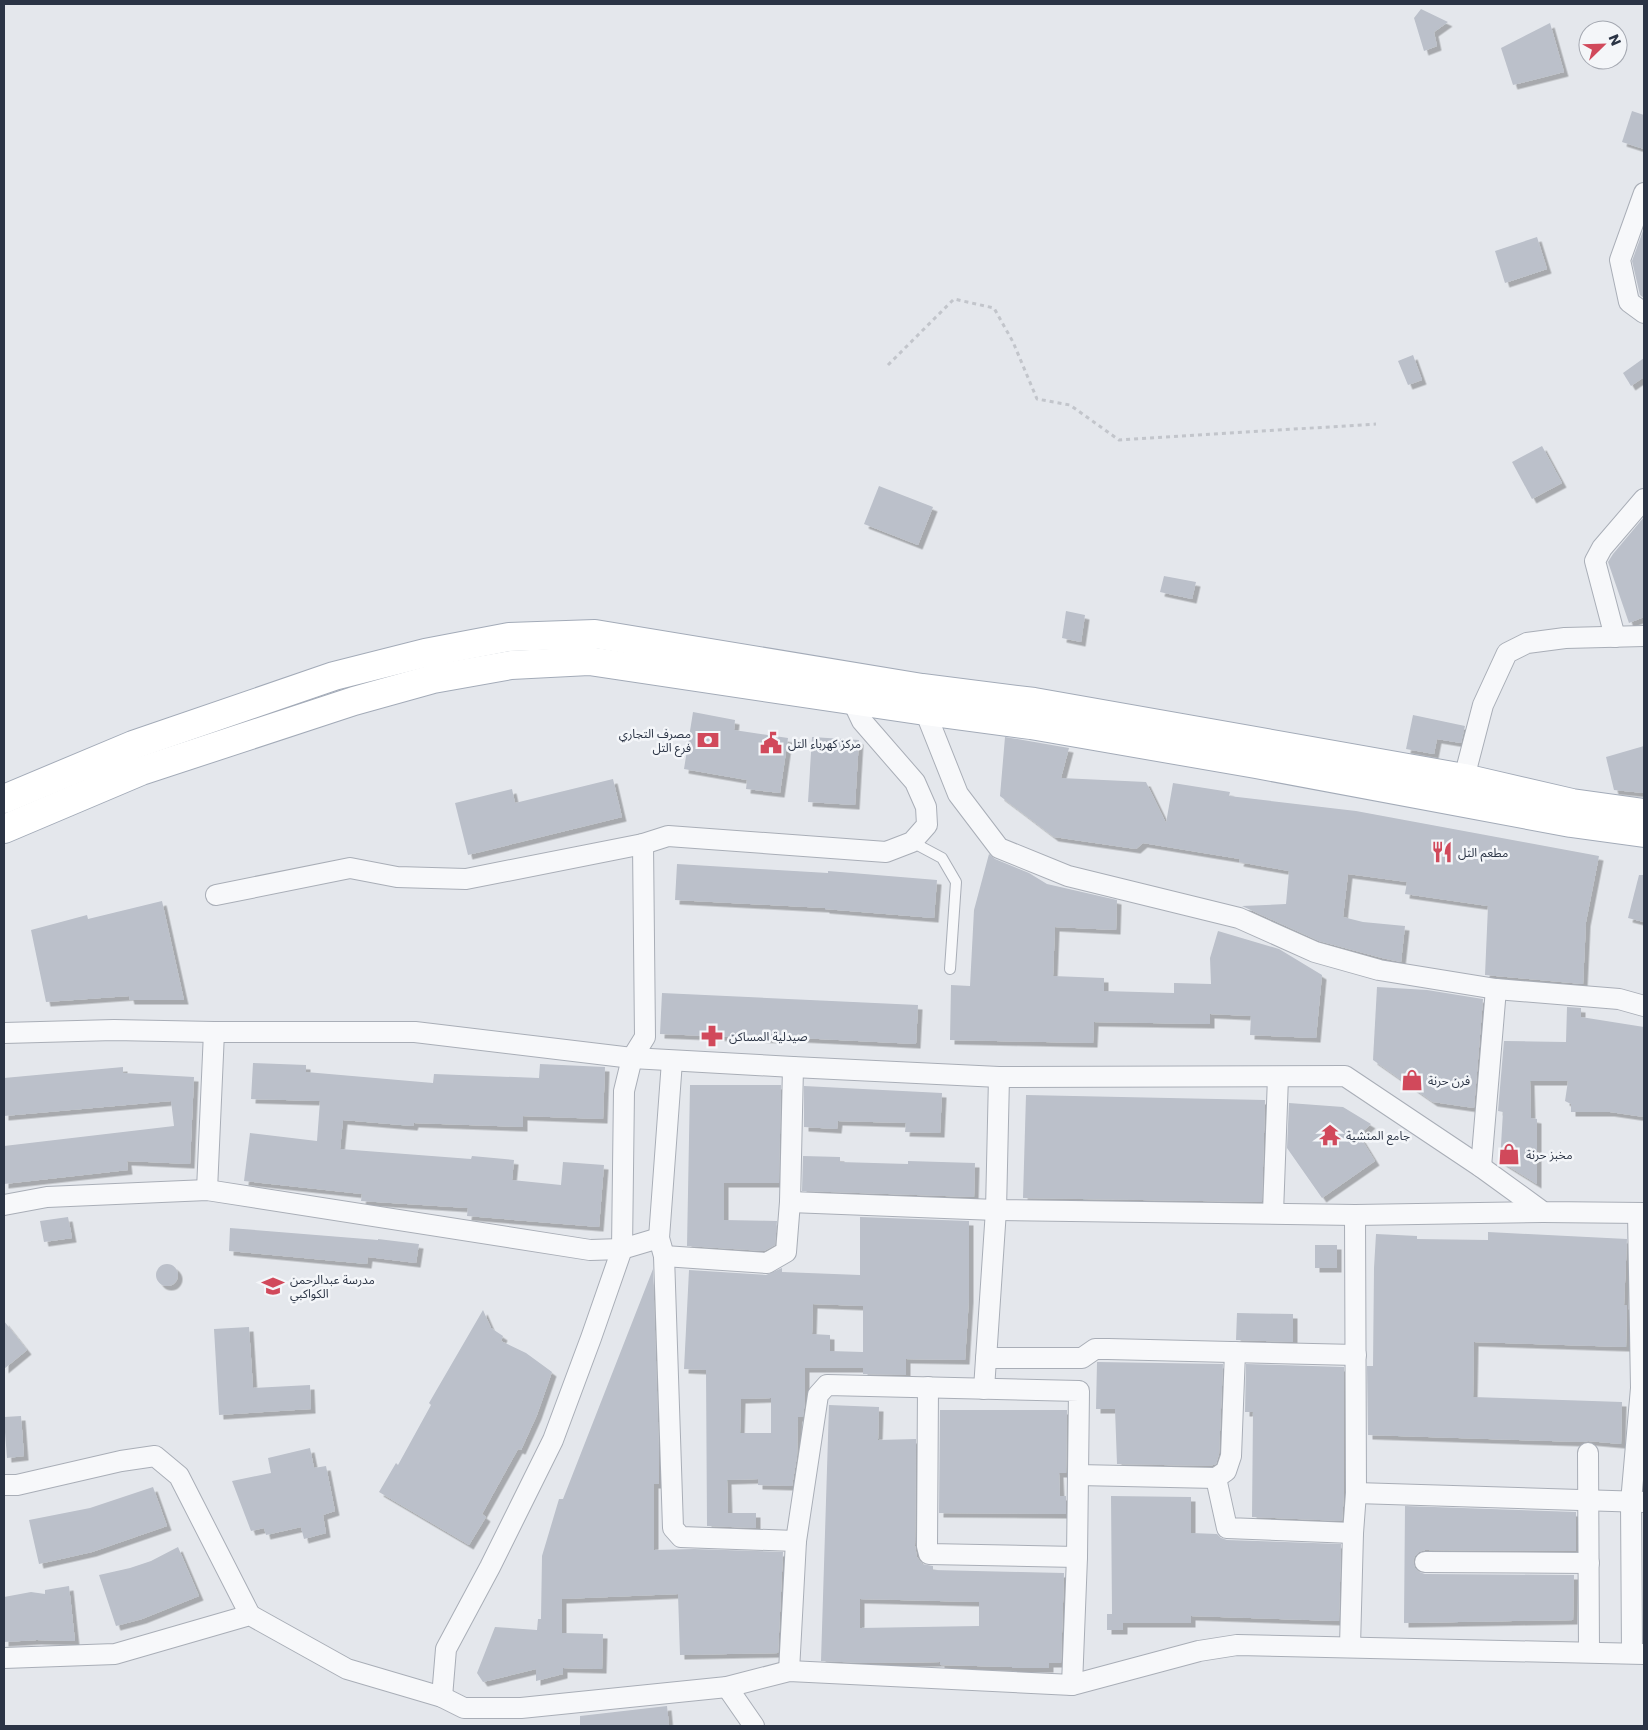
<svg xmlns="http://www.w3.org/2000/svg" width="1648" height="1730" viewBox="0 0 1648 1730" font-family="Poppins,'Noto Sans Arabic',sans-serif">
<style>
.building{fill:#bbc0ca;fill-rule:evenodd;filter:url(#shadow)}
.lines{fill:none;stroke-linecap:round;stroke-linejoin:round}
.service-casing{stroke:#a9aeb7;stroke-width:12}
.minor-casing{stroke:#a9aeb7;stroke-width:22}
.primary-casing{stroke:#a3abb8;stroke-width:30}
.path{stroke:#c2c5cb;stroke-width:3;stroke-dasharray:4 4;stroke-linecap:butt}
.service{stroke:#f7f8fa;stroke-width:10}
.minor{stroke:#f7f8fa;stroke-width:20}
.primary{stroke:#fff;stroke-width:28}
.labels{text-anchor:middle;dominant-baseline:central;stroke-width:5;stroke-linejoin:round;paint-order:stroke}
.poi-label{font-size:12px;fill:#2b3445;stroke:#f4f6f9;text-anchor:start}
</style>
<defs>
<filter id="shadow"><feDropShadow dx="4.5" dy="4.5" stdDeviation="0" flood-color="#0004"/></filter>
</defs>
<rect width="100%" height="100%" fill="#e4e7ec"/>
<!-- building -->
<g class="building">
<path d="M1421,9l27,13 -14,10 3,14 -13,5 -10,-33z"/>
<path d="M1550,23l14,49 -51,13 -12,-37z"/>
<path d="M1632,111l12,4v34l-22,-7z"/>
<path d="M1644,228v70l-4,-3 -8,-34z"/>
<path d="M1537,237l10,32 -42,14 -10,-32z"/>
<path d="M1413,355l9,25 -14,5 -10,-24z"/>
<path d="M1644,358v19l-13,9 -8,-13z"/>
<path d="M1542,446l20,37 -30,16 -20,-37z"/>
<path d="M879,486l54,21 -15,38 -54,-21z"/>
<path d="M1644,517v100l-15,6 -21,-61 5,-8z"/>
<path d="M1164,576l32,6 -4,17 -32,-7z"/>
<path d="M1066,611l19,4 -4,27 -19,-4z"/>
<path d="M693,712l42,8 -1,10 54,8 -8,55 -34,-4 1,-9 -63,-11z"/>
<path d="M1413,715l52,11 -4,17 -24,-4 -3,15 -28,-5z"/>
<path d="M812,737l47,3 -4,65 -47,-3z"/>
<path d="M1005,737l64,11 -8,30 85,4 20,41 7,-40 57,9 -1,4 127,15 243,45 -13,66 -3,62 -98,-9 3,-69 -83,-12 2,-12 -59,-8 -5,43 20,5 42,4 -4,36 -19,-4 -63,-17 -77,-35 44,-2 3,-33 -50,-9 1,-3 -97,-16 -7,6 -82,-12 -54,-41z"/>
<path d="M1644,746v47l-30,-3 -8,-33z"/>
<path d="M613,779l9,38 -154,38 -13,-52 57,-14 3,14z"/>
<path d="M989,854l6,5 34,14 18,11 70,16 -1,30 -61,-3 -2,49 51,2v13l70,2v-10l37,1 -1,-26 8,-27 61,18 43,26 -6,63 -66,-3 1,-19 -41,-2v10l-116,-2 -1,21 -143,-3 1,-55 19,1 4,-76z"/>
<path d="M677,864l151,9v-2l109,9 -3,38 -109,-9v-1l-150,-8z"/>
<path d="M1639,875h5v47l-16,-4z"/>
<path d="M162,901l22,99h-54l-1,-4 -83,6 -15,-72 56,-15 1,4z"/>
<path d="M1377,987l50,3 56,9 -9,109 -41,-6 -60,-42z"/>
<path d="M662,993l256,12 -2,39 -136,-7v2l-120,-5z"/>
<path d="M1567,1007l14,1v9l63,10v90l-34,-5h-39v-8l-6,-3 3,-20h-38l1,37 6,1v65l-37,-23 3,-49 -5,-1 6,-70 62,1z"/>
<path d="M253,1063l53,2v7l127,11 1,-9 105,4 1,-14 65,3 -2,52 -80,-3v11l-109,-4 -1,3 -70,-6 -3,29 131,10 1,-3 42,4 -2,20 49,5 2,-23 41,3 -5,62 -132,-11 1,-8 -107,-7 1,-7 -118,-13 6,-48 67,8 3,-40 -69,-2z"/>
<path d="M123,1067v6l71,4 -4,87 -63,-3 1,9 -124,14v-38l170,-20 -3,-25 -167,15v-38z"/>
<path d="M690,1085h91l-2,98h-55v37l53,1 -2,24 -11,6 -77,-5z"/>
<path d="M804,1086l138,7 -2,40 -35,-1 1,-9 -68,-2 -1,8 -33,-2z"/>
<path d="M1026,1095l239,5 -3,102 -239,-4z"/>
<path d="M1289,1103l54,4 28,17 -12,11 16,26 -53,37 -35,-50z"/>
<path d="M803,1156l37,1v5l68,2v-3l67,2 -1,34 -172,-6z"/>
<path d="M68,1217l4,21 -28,4 -4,-21z"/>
<path d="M860,1217l109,4v77l-4,62 -59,-1v16l-43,-1v-6h-58v33l-2,16h-5l-1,39 -5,30 -34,-1v-6l-31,1 1,33h28v15l-49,-2 -1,-156 -22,-1 5,-99 77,5 16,-7v4l78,3zM813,1304l50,2v46l-33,-1v-16l-18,-1zM771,1398v35h-31l1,-34z"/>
<path d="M230,1228l148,12v-1l41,5 -3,19 -48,-6 -1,7 -138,-13z"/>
<path d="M1488,1232l139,7 -3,66h3l-1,42 -152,-5 -1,55 149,5 -1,42 -33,-3 -5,1 -215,-7 -1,-69h6l1,-98 2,-34 41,2v3l71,1z"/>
<rect x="1315" y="1245" width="22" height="23"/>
<circle cx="167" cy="1275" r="11"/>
<path d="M653,1269l6,183v32h-5v66l40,-1 89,3 -5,101 -98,2 -2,-61 -116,5v34l41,1 -1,35 -39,-1v6l-27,7v-12l-53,13 -6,-9 18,-46 42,3 1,-11h3l1,-63 17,-57h4z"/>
<path d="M483,1310l8,18 12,8 -2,5 25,12 26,19 -15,43 -16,35 -3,-1 -36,65 4,3 -17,28 -90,-53 17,-29 2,2 33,-60 -2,-2z"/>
<path d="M1237,1313l56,1v28l-57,-2z"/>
<path d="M4,1321l23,29 -23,19z"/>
<path d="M249,1327l4,61 57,-3 1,24 -92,6 -5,-86z"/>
<path d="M1097,1362l126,2 -4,90 -3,10 -6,2 -93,-2 -2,-55h-19z"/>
<path d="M1246,1364l98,3v126l-2,28 -90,-4 1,-105h-8z"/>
<path d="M829,1405l50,2 -1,33 38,-1 -1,107 2,11 5,7 11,2v4l131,3 -3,90h-12v5h-37v-1l-72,-2v-3l-76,1 -43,-2zM860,1599l119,3v24l-119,2z"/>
<path d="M940,1410h127l-1,63h-7l1,23h6v18l-127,-1z"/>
<path d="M21,1416l3,40 -17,2 -2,-26 -1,1v-16z"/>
<path d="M310,1448l4,20 12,-2 9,45 -12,4 3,18 -22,6 -3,-12 -35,8 -2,-7 -13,3 -19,-50 39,-8 -3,-15z"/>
<path d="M153,1487l14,39 -75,26 -53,12 -10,-44 61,-12z"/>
<path d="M1111,1496l80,1v36l26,1 4,4 6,2 114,4 -2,77 -148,-5v7h-68v7h-16v-16h5z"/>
<path d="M1405,1506l171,6v39l-151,-1 -6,2 -4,4 -2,5 2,7 4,4 6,2 149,1 -1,45 -169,3z"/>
<path d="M178,1547l21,49 -57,23 -26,7 -17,-51 31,-7 21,-7z"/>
<path d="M69,1586l6,55 -38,-1 -33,2v-45l27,-5 14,2v-4z"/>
<path d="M667,1706l2,20h-89v-10z"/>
</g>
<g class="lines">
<!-- service casing -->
<g class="service-casing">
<path id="service" d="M912,842l30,16 14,24 -6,87"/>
</g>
<!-- minor casing -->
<g class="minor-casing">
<g id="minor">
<path d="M1644,193l-24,67 9,42 15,11"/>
<path d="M1615,637l-20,-76 7,-13 42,-49"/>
<path d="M925,711l33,83 41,54 69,28 171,42 76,34 64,18 117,19 123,10 25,7"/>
<path d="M1464,778l19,-73 24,-52 20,-10 38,-5 79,-2"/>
<path d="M216,895l134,-27 47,9 69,2 177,-35 25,-8 218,16 26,-10 15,-17 -1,-18 -11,-25 -53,-61 -10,-21"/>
<path d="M4,1033l110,-3 100,2h201l217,26 161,9 206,10 346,-1 136,91 62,45 101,1"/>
<path d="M672,1061l-13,177 5,18 9,272 8,9 115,4"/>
<path d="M1481,1167l15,-178"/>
<path d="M207,1190l7,-158"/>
<path d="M790,1202l206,8 359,5 188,-3"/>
<path d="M4,1205l43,-8 160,-7 383,60 32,-1 37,-11"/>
<path d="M1273,1213l5,-136"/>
<path d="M664,1256l103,7 19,-11 4,-50 3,-135"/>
<path d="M986,1358h96l13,-9h13l248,6"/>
<path d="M928,1387l-1,159 2,8 148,3"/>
<path d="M984,1389l12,-179 3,-133"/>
<path d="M1588,1453l1,198"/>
<path d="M1078,1475l138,3 10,-7 5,-15 4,-104"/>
<path d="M1216,1478l11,50 126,5"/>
<path d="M4,1485h13l104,-24 34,-5 24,20 71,139"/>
<path d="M1356,1493l288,9"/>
<path d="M1425,1562l164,1"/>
<path d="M1350,1646l3,-113 3,-40 -1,-278"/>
<path d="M1632,1653l-1,-151 10,-114 -3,-175"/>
<path d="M4,1658l111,-4 135,-39 97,54 95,28 22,11h57l206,-21 62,-16 283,14 127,-34 38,-6 407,9"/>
<path d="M789,1671l7,-130 22,-146 9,-10 252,6 -2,166 -5,128"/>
<path d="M727,1687l27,39"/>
<path d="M442,1697l4,-48 44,-82 63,-127 38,-102 31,-89 2,-158 8,-33 13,-21 -2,-193"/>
</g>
</g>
<!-- primary casing -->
<g class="primary-casing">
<g id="primary">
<path d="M4,799l129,-54 201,-69 91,-23 84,-16 86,-3 327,54 112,14 430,76 108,25 72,10"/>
<path d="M4,829l137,-58 213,-70 79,-22 78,-14 78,-4 336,50 106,14 225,39 315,59 73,10"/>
</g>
</g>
<!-- path -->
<path class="path" d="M888,365l66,-66 40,9 19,34 24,57 33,6 49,35 257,-16"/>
<!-- service -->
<use href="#service" class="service"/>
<!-- minor -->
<use href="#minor" class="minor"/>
<!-- primary -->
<use href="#primary" class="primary"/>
</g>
<!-- icons -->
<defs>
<g id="bank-bare" transform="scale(1.725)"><path d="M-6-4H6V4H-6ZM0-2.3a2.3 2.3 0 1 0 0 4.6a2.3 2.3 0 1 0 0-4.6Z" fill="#d1495b" stroke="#f4f6f9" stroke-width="2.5" paint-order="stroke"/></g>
<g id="civic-bare" transform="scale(1.725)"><path d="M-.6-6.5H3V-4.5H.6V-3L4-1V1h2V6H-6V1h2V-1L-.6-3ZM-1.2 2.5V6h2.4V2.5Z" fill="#d1495b" stroke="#f4f6f9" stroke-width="2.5" paint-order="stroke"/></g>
<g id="restaurant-bare" transform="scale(1.725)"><path d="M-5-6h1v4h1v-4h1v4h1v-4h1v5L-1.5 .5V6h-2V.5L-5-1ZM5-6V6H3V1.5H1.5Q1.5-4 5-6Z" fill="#d1495b" stroke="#f4f6f9" stroke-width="2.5" paint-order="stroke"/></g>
<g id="pharmacy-bare" transform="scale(1.725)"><path d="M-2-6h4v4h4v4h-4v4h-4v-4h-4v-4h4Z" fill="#d1495b" stroke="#f4f6f9" stroke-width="2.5" paint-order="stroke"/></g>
<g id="shop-bare" transform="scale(1.725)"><path d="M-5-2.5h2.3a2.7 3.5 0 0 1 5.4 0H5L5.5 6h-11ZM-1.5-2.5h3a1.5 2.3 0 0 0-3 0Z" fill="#d1495b" stroke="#f4f6f9" stroke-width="2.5" paint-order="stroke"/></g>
<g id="temple-bare" transform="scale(1.725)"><path d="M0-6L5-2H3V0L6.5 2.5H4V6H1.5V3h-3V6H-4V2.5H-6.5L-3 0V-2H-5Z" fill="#d1495b" stroke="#f4f6f9" stroke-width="2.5" paint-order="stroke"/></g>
<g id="school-bare" transform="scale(1.725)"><path d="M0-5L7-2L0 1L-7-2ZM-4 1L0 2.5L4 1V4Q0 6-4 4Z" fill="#d1495b" stroke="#f4f6f9" stroke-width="2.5" paint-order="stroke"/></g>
</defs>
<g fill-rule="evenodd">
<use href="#bank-bare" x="708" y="740"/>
<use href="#civic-bare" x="771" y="743"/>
<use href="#restaurant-bare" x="1442" y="852"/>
<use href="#pharmacy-bare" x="712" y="1036"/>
<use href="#shop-bare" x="1412" y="1080"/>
<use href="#temple-bare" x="1330" y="1135"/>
<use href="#shop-bare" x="1509" y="1154"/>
<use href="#school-bare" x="273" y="1286"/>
</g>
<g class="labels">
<!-- poi labels -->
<g class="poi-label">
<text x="691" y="733" text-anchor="end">مصرف التجاري<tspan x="691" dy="14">فرع التل</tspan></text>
<text x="788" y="743">مركز كهرباء التل</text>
<text x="1458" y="852">مطعم التل</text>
<text x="729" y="1036">صيدلية المساكن</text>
<text x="1428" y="1080">فرن حرنة</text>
<text x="1346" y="1135">جامع المنشية</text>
<text x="1526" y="1154">مخبز حرنة</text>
<text x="290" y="1279">مدرسة عبدالرحمن<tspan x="290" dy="14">الكواكبي</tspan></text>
</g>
</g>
<!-- border -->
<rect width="1648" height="1730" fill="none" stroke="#2b3445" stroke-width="10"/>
<!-- north arrow -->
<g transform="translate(1603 45) rotate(67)"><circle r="24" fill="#f4f6f9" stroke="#a4a8b1"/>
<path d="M0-4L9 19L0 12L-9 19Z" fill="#d1495b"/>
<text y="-8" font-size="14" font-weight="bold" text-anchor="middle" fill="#2b3445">N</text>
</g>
</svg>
